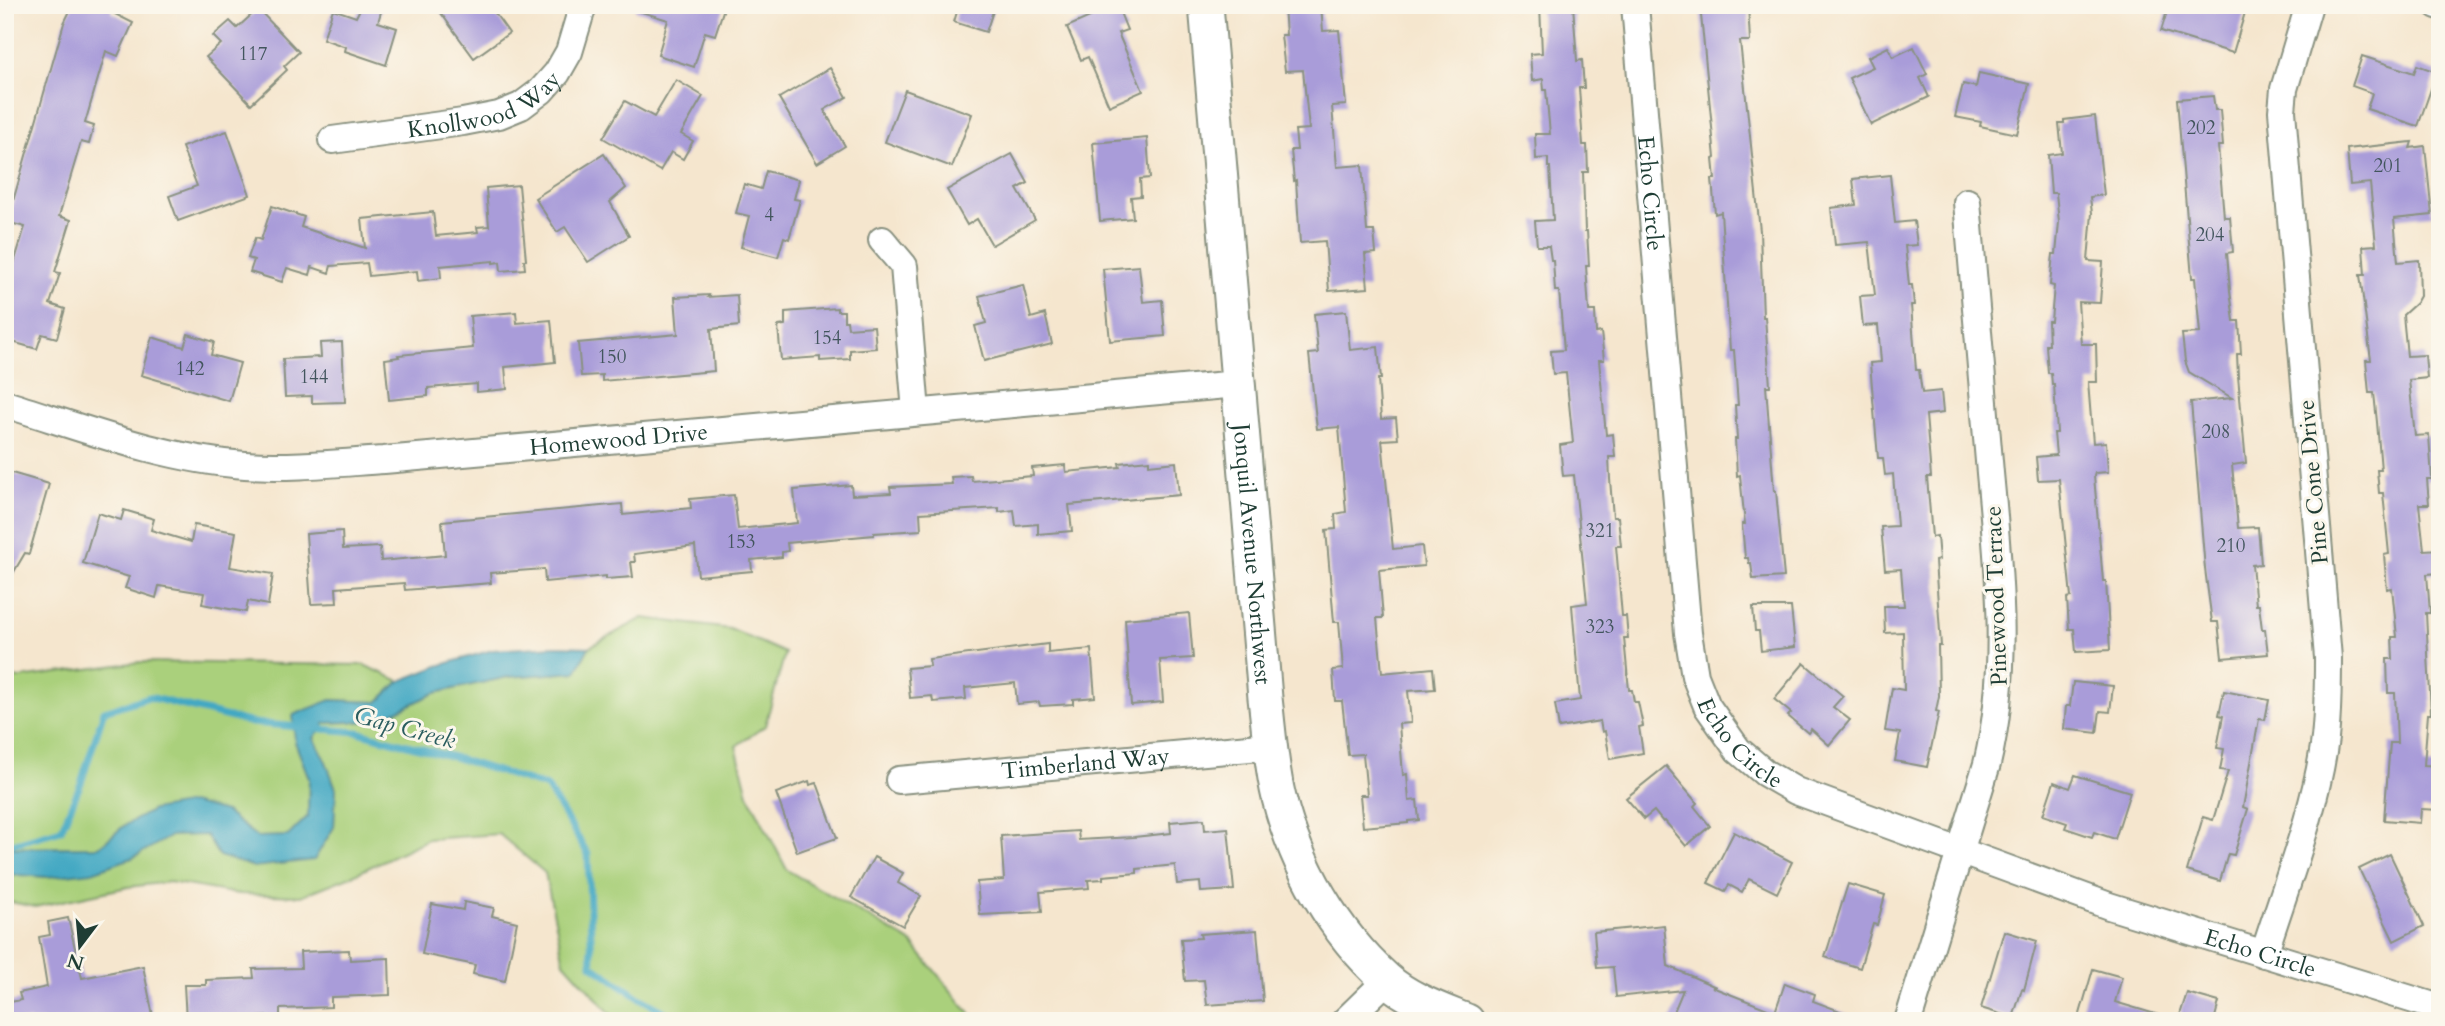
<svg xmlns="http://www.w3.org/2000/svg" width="2445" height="1026" viewBox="0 0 2445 1026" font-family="Cardo,serif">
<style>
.green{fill:#aad07b;stroke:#648658;stroke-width:2}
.water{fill:#43a8c3;stroke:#31727c;stroke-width:2}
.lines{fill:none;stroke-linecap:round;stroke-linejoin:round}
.stream{stroke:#43a8c3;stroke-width:7}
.building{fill:#a99cd9}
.minor-casing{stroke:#8a9281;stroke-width:30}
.tertiary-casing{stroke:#8a9281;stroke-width:37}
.minor{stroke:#fff;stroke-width:26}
.tertiary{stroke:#fff;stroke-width:33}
.labels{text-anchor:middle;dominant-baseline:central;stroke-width:6;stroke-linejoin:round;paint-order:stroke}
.number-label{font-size:19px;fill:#42555d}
.street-label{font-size:23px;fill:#1f3d34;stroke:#fbf7ec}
.water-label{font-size:24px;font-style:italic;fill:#2a5d5f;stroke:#fbf7ec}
</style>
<rect width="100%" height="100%" fill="#fbf7ec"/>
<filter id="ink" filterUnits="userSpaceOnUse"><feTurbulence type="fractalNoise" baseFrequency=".0143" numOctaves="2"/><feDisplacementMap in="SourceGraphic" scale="14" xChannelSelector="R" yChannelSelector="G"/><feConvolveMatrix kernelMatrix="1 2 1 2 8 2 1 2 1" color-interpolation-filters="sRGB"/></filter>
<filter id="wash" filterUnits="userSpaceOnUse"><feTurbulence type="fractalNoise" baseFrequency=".00686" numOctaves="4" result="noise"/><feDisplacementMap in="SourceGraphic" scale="28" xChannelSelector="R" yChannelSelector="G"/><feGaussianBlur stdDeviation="1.57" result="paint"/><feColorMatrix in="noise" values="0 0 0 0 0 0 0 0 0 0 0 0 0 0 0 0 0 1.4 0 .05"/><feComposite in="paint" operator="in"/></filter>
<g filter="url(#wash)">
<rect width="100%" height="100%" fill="#f5e6ce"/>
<!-- green -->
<g class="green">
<path d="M643,618l87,11 55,24 -20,73 -29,20 12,48 39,76 124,72 65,79h-359l-53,-59 -19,-89 -46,-39 -71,5 -77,37 -50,20 -63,-2 -69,-12 -41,5 -93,20 -30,-6v-27l42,3 85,-19 39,-23h35l13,21 95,4 20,-33 2,-38 -10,-27 -12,-25 11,-14 51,-2 59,-28 73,-16 68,-5 13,-25z"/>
<path d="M140,662l224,3 36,16 -22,21 -47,-2 -36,42 14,36 -1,38 -20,20 -31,1 -32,-25 -100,13 -26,22 -94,1v-172l15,2z"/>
</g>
<!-- water -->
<path class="water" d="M555,646l34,1 -13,25 -68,5 -73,16 -59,28 -51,2 -11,15 12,24 10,27 -2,38 -20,33 -60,7 -35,-11 -13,-21 -35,1 -39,22 -40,14 -45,5 -42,-3v-26l94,-1 26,-22 28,-15 38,-7 34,9 32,25 31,-1 20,-20 1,-38 -14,-36 -2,-27 38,-15 47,2 22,-21 38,-15 54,-16z"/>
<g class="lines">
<!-- stream -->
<path class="stream" d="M5,846l56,-16 20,-47 23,-72 45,-14 103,26 106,9 95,25 94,30 41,67 4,111 46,32 43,24"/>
</g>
<g id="blocks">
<!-- building -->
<g class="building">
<path d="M73,5h41l-3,7 22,11 -15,33 -12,-5 -21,72 9,3 -5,18 -8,-2 -22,74 12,4 -16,52 5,1 -10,31 15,5 -8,29 -15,-4 -5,15 -32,-9v-47l20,-66 -18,-5 57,-199z"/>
<path d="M362,5h21l-5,17 19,6 -11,37 -41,-14 1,-4 -23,-8 10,-30 23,8z"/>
<path d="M435,5h54l20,28 -35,25z"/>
<path d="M635,5h90l-10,30 -10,-3 -11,35 -36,-12 10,-35 -33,-10z"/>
<path d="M959,5h36l-9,27 -32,-10z"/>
<path d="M1117,5l10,25 -9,3 25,58 -34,15 -21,-49 -7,3 -14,-33z"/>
<path d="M1284,5h37l2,26 16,-1 7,75 -14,1 5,61 25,-2 5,66h7l2,22 -11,1 3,34 -39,3 -4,-50 -25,2 -4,-63 -2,1 -3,-31h6l-2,-20 14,-1 -6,-59 -18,1 -4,-36h5z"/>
<path d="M1540,5h33l4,56 5,-1 2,28h-5l4,57h4l1,27h-5l2,59h2l2,35h-3l3,45h6l1,22 5,-1 3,28h-5l7,75 7,-1 2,23h-6l1,22 3,38h5l3,29h-5l6,70h4l2,22h-4l5,52h3l2,12h4l5,24 -4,1 4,26 -33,6 -5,-28 -3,1 -2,-11 -41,7 -4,-24 25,-4 -8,-95 15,-2 -13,-128 -11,1 -3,-31 13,-2 -7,-70 -13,1 -2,-23 13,-1 -5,-59h-4l-2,-31h-2l-2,-14h-12l-2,-25 18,-1 -3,-53h-2v-9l-12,1 -1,-25h15l-4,-44h-2l-1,-11 -11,2 -2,-27 12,-1z"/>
<path d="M1700,5h48l2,36h-10l20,190 3,86h2l5,69h-4l8,105h2l8,86 -31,2 -2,-16h-2l-1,-5h-3l-3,-34h3l-5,-49 -3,1 -2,-37h2l-2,-34h3l-4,-55h-4l-9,-138 -6,2 -3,-35h3l-2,-20 2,-1z"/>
<path d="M2169,5h27l20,7 2,-7h17l11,4 -13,44 -72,-22z"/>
<path d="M258,9l41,43 -15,14 3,4 -36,34 -45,-47 15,-13 -8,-8 17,-15 7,7z"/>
<path d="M1888,47l5,10 21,-10 13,27 -7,4 9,19 -58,28 -22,-47 24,-11 -5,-10z"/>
<path d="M2362,56l52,17 3,-8 20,7 -19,54 -51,-17 5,-16 -20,-7z"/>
<path d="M830,68l17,29 -23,13 21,36 -28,17 -38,-65z"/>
<path d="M1979,73l50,11 -12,50 -37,-8 1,-4 -26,-5 8,-33 13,3z"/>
<path d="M676,80l27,16 -22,38 12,7 -10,18 -12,-7 -11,19 -57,-33 22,-37 29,16z"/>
<path d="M905,90l67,24 -20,53 -67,-25z"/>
<path d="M2213,96l2,14h5l3,36h-5l6,71h6l3,35 -6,1 3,38 4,30h5l2,33h-4l1,22 8,87 -14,2 6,63 20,-1 3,37 -9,1 4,40h3l3,24h3l3,25 -46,4 -4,-36h-6l-7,-53 -14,-167 41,-4 -43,-26 -4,-11 -3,-27 18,-1 -5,-55h-3l-15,-179z"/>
<path d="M2095,116l9,79 -14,2 2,16 -4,48 15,1 -3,41 -22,-1 3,42h15l1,38h-9l5,61 13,-1 2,30 -13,1 -1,3 9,105h3l4,69 -34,2 -2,-23h-5l-2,-31 4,-1 -12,-118 -21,1 -2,-23 20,-2 -2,-22h3l-3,-49h-2l-1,-11h-3l-2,-28h3l-1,-24h3l3,-35 -4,-1 3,-31h3l3,-32 -3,-29h-5l-3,-38 14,-2 -3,-30h5v-3z"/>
<path d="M227,131l23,64 -72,26 -9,-25 28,-10 -15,-39z"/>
<path d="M1147,138l3,40 -10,1 1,17 -10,1 2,21 -33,3 -7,-78z"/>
<path d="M2412,142l-2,6 15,-2 7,69 -38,4 4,43 21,-2 1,36 -4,7 -13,12 4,41 18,-1 2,23 -18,2 6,56 14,-1 3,44h-5l2,25h-10l5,46 16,-1v24l-13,1 3,39h-4l5,101h-3l-4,51 16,1v44l-19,-1 -1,14 -36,-3 6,-77h7l-2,-50h-7l-1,-34h6l-1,-22h5l-5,-49 -5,1 -3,-34 5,-1 -6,-61h-4l-2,-23h4l-4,-48 -3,-29h-5l-3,-33h5l-11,-85h5l-2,-29 13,-1 -6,-62 -20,2 -3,-36z"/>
<path d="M604,154l22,34 -16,14 19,34 -41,26 -23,-35 -8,5 -22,-34z"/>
<path d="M1012,154l16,29 -11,6 18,31 -43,25 -15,-26 -10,6 -20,-35z"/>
<path d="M766,171l33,9 -5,19 6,1 -11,39 -5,-2 -6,20 -37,-10 8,-31 -13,-3 8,-29 17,5z"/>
<path d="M1890,175l5,48 19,-2 3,24 -12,1 4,39h3l2,20h-3l5,65h3l3,23 19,-2 2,22 -17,2 5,62h-4l5,60 5,-1 2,24 -4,1 6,85h-3l1,50 -3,15 3,1 -12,55 -32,-6 5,-28 -15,-2 7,-43 12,2 -1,-58 -18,1 -1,-27h20l-3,-37 -16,1 -4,-43 16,-1 -4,-52 -8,1 -2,-17h-5l-8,-95 11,-1 -3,-37 -15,1 -3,-30 15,-1 -6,-53 -34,3 -4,-37 25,-3 -3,-26z"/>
<path d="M519,185l7,75h-2l1,9 -24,2 -1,-9 -7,1v-2l-53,5 1,12 -23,3 -1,-10 -48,5 -2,-13 -36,3 -2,7 -17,-6 -2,8 -23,-7 -5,14 -32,-10 4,-12 -6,-2 7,-20 6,2 11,-34 32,11 -3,10 64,21 -3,-29 71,-7 3,24 42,-4 -1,-5 12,-1 -3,-38z"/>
<path d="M1139,266l4,36 19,-2 3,36 -55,5 -7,-72z"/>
<path d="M1023,285l8,33 14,-4 7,30 -68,17 -9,-35 11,-3 -7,-27z"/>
<path d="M709,295l-1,2 29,-2 2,31 -28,3 3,42 -112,10v-6l-21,1 -3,-33 100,-9 -3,-37z"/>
<path d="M837,308v3h7v10h3l1,7 26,-2 2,22 -26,2v9l-30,2v-4l-39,3 -3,-34 7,-1v-13z"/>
<path d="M1346,311l4,39 28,-3 3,32h-3l3,40 15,-1 2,21 -16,1 11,109 29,-3 2,20 -45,4 4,48h-6l5,55 51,-5 2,21 -27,2 3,32 -12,1 4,51 4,-1 2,27 8,-1 2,20 -11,1v2l-45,4 -3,-32h7l-4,-41 -15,1 -6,-54h-7l-2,-31 10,-1 -4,-47h-5l-8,-92 10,-1 -1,-15 11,-2 -7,-85 -22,2 -8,-75 9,-1 -4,-39z"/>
<path d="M516,312l1,11 34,-3 4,42 -50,5 2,22 -30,3v-8l-49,4v8l-39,4 -4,-41 14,-2 -1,-2 75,-7 -3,-32z"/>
<path d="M188,334l26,8 -3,13 29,8 -11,38 -88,-26 11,-38 32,10z"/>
<path d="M342,342l3,60 -33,1v-7l-27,1 -2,-38 38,-2 -1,-14z"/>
<path d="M1149,460v5l27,-3 3,33 -110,10 3,26 -34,3v-10l-22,2 -2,-16 -15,2v-4l-79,5 1,17 -47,3v2l-87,8 1,8 -6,1v5l-31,3 1,11 -54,5 -3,-30 -61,8 1,8h-4l2,15 -27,2v-3l-61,6 -1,-13 -54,4 1,10 -86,7 -1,-7 -68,5 1,15 -26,1 -5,-70 36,-3 1,18 37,-2 1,14 64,-6 -3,-34 180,-17 1,11 68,-7 -1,-9 44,-4 4,34 59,-6 -3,-33 57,-5 1,10 39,-2 -1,-6 62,-3 -1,-7 20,-1 1,5 61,-5 -1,-8 33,-3 1,7 54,-5 -1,-4z"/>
<path d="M5,471l44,13 -20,70 -4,-1 -20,34z"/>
<path d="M124,510l30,9 -3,11 40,12 3,-17 42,7 -6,35 43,7 -5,31 -20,-4 -2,11 -44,-8 2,-11 -45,-7 -3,12 -31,-10 4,-11 -46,-14 15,-50 23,7z"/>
<path d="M1753,607h38l4,40 -34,4 -2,-20h-4z"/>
<path d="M1189,613l4,45 -33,2 3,42 -32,3 -6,-86z"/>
<path d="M1048,644v9l43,-4 4,48 -22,2v5l-33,2 -1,-4 -22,2 -2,-21 -50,5 1,11 -33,3 -1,-6 -22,2 -3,-30 23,-2 -1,-7z"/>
<path d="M1804,663l39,33 -10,11 17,13 -21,25 -18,-16 -3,4 -20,-17 3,-3 -17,-14z"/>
<path d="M2073,682l40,4 -3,26 -10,-1 -3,22 -33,-4 2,-23h4z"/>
<path d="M2224,691l45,9 -4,20 -6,-1 -16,88 5,2 -14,46 -6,-1 -8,27 -33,-10 16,-54 10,3 15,-49 -8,-1 4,-21 -7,-1 6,-32 -4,-1z"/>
<path d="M1666,766l31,37 -3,3 16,20 -24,20 -21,-25 -2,1 -9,-11 -10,8 -18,-21z"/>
<path d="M2075,775l55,17 -15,47 -21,-7 -2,5 -27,-9 2,-5 -24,-8 11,-33 16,6z"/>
<path d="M809,781l1,4 7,-2 20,55 -40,14 -21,-59z"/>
<path d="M1204,819l1,11 23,-2 6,62 -33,2 -1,-10 -23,2 -2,-19 -38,4v4l-34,3v3l-15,1 1,8 -49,4 2,20 -62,3 -3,-33 27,-2 -3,-44 77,-5 1,9 55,-3 37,-4 -1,-11z"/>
<path d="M1734,832l58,30 -15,31 -28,-14 -7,13 -13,-7 -4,6 -17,-8z"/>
<path d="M2390,854l34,72 -30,15 -35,-72z"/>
<path d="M874,857l29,16 -5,10 23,13 -18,30 -52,-29z"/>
<path d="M1848,884l37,11 -8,30 -4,-1 -13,44 -35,-11z"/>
<path d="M464,902l30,6 -2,8 25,6 -12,59 -32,-7 2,-9 -53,-11 10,-50 31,6z"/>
<path d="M68,918l14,60 61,-12 11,55h-149v-18l16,-3 -2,-7 28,-6 -8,-50 11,-2 -2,-13z"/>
<path d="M1664,925l4,41 48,21h-4l63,25 10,-29 30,11 -2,7 48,18v2h-191l13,-31 -67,7 -3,-30 -16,1 -3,-36z"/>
<path d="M1257,930l6,71 -56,4 -3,-25 -19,1 -4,-42 20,-1 -1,-4z"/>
<path d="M2004,931l33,10 -13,49 -2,-1 -9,29 -32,-10z"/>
<path d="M349,950l1,10 39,-2 1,37 -59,2v10l-51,2v7l-94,4 -2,-35h22v-5l48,-2 -1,-9 48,-1 -1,-16z"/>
<path d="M2093,969l29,8 -7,25 47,14v5h-84z"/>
<path d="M2187,993l32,9 -5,19h-36z"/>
</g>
</g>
</g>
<g filter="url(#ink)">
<use href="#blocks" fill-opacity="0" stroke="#8a9281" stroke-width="2"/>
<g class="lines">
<!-- minor casing -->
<g class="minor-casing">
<g id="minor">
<path id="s1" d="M1635,5l53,628 7,43 12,30 31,44 27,23 31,18 313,115 331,102"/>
<path d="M2437,5l3,1"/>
<path id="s2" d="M332,140l131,-18 36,-7 22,-9 20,-15 16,-18 12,-21 14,-47"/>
<path d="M882,240l22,26 12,146"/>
<path id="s3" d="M5,404c78,24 158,55 240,61 46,3 93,-2 139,-5l854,-76"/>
<path id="s4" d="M899,780l372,-34"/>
<path d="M2264,954c21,-67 53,-148 61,-216 3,-27 3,-53 3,-80l-46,-547 2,-22 25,-84"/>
<path d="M1345,1021l42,-41"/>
<path d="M1908,1021l79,-257c23,-96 12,-194 3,-291 -8,-90 -15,-181 -23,-271"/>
</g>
</g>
<!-- tertiary casing -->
<g class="tertiary-casing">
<g id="tertiary">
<path id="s5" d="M1206,5l59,693c4,33 6,68 14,100 17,68 55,134 107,181 22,20 54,31 81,42"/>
</g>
</g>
<!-- minor -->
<use href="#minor" class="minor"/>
<!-- tertiary -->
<use href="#tertiary" class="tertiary"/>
</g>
</g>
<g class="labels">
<!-- number labels -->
<g class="number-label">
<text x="253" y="54">117</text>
<text x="2201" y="128">202</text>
<text x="2388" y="166">201</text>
<text x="769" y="215">4</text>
<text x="2210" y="235">204</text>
<text x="827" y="338">154</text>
<text x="612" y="357">150</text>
<text x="190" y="369">142</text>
<text x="314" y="377">144</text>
<text x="2216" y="432">208</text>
<text x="1600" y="531">321</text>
<text x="741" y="542">153</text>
<text x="2231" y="546">210</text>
<text x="1600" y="627">323</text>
</g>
<!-- street labels -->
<g class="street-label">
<text stroke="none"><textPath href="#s2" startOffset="158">Knollwood Way</textPath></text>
<text stroke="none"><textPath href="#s1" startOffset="189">Echo Circle</textPath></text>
<text stroke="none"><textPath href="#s3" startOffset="623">Homewood Drive</textPath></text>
<text transform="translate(2313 482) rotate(-95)">Pine Cone Drive</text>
<text stroke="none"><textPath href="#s5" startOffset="551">Jonquil Avenue Northwest</textPath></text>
<text transform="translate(1996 596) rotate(-92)">Pinewood Terrace</text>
<text stroke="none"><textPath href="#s1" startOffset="756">Echo Circle</textPath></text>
<text stroke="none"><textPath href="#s4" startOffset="187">Timberland Way</textPath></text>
<text stroke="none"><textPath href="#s1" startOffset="1323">Echo Circle</textPath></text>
</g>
<!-- water labels -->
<g class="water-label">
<text transform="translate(405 728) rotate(15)">Gap Creek</text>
</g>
</g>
<!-- margin -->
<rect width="2445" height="1026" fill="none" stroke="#fbf7ec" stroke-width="28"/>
<!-- north arrow -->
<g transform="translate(80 946) rotate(196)" stroke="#fbf7ec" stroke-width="5" paint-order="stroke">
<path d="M0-5L12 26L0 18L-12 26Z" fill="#1f3d34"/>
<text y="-10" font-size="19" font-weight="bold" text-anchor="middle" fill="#1f3d34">N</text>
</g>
</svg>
